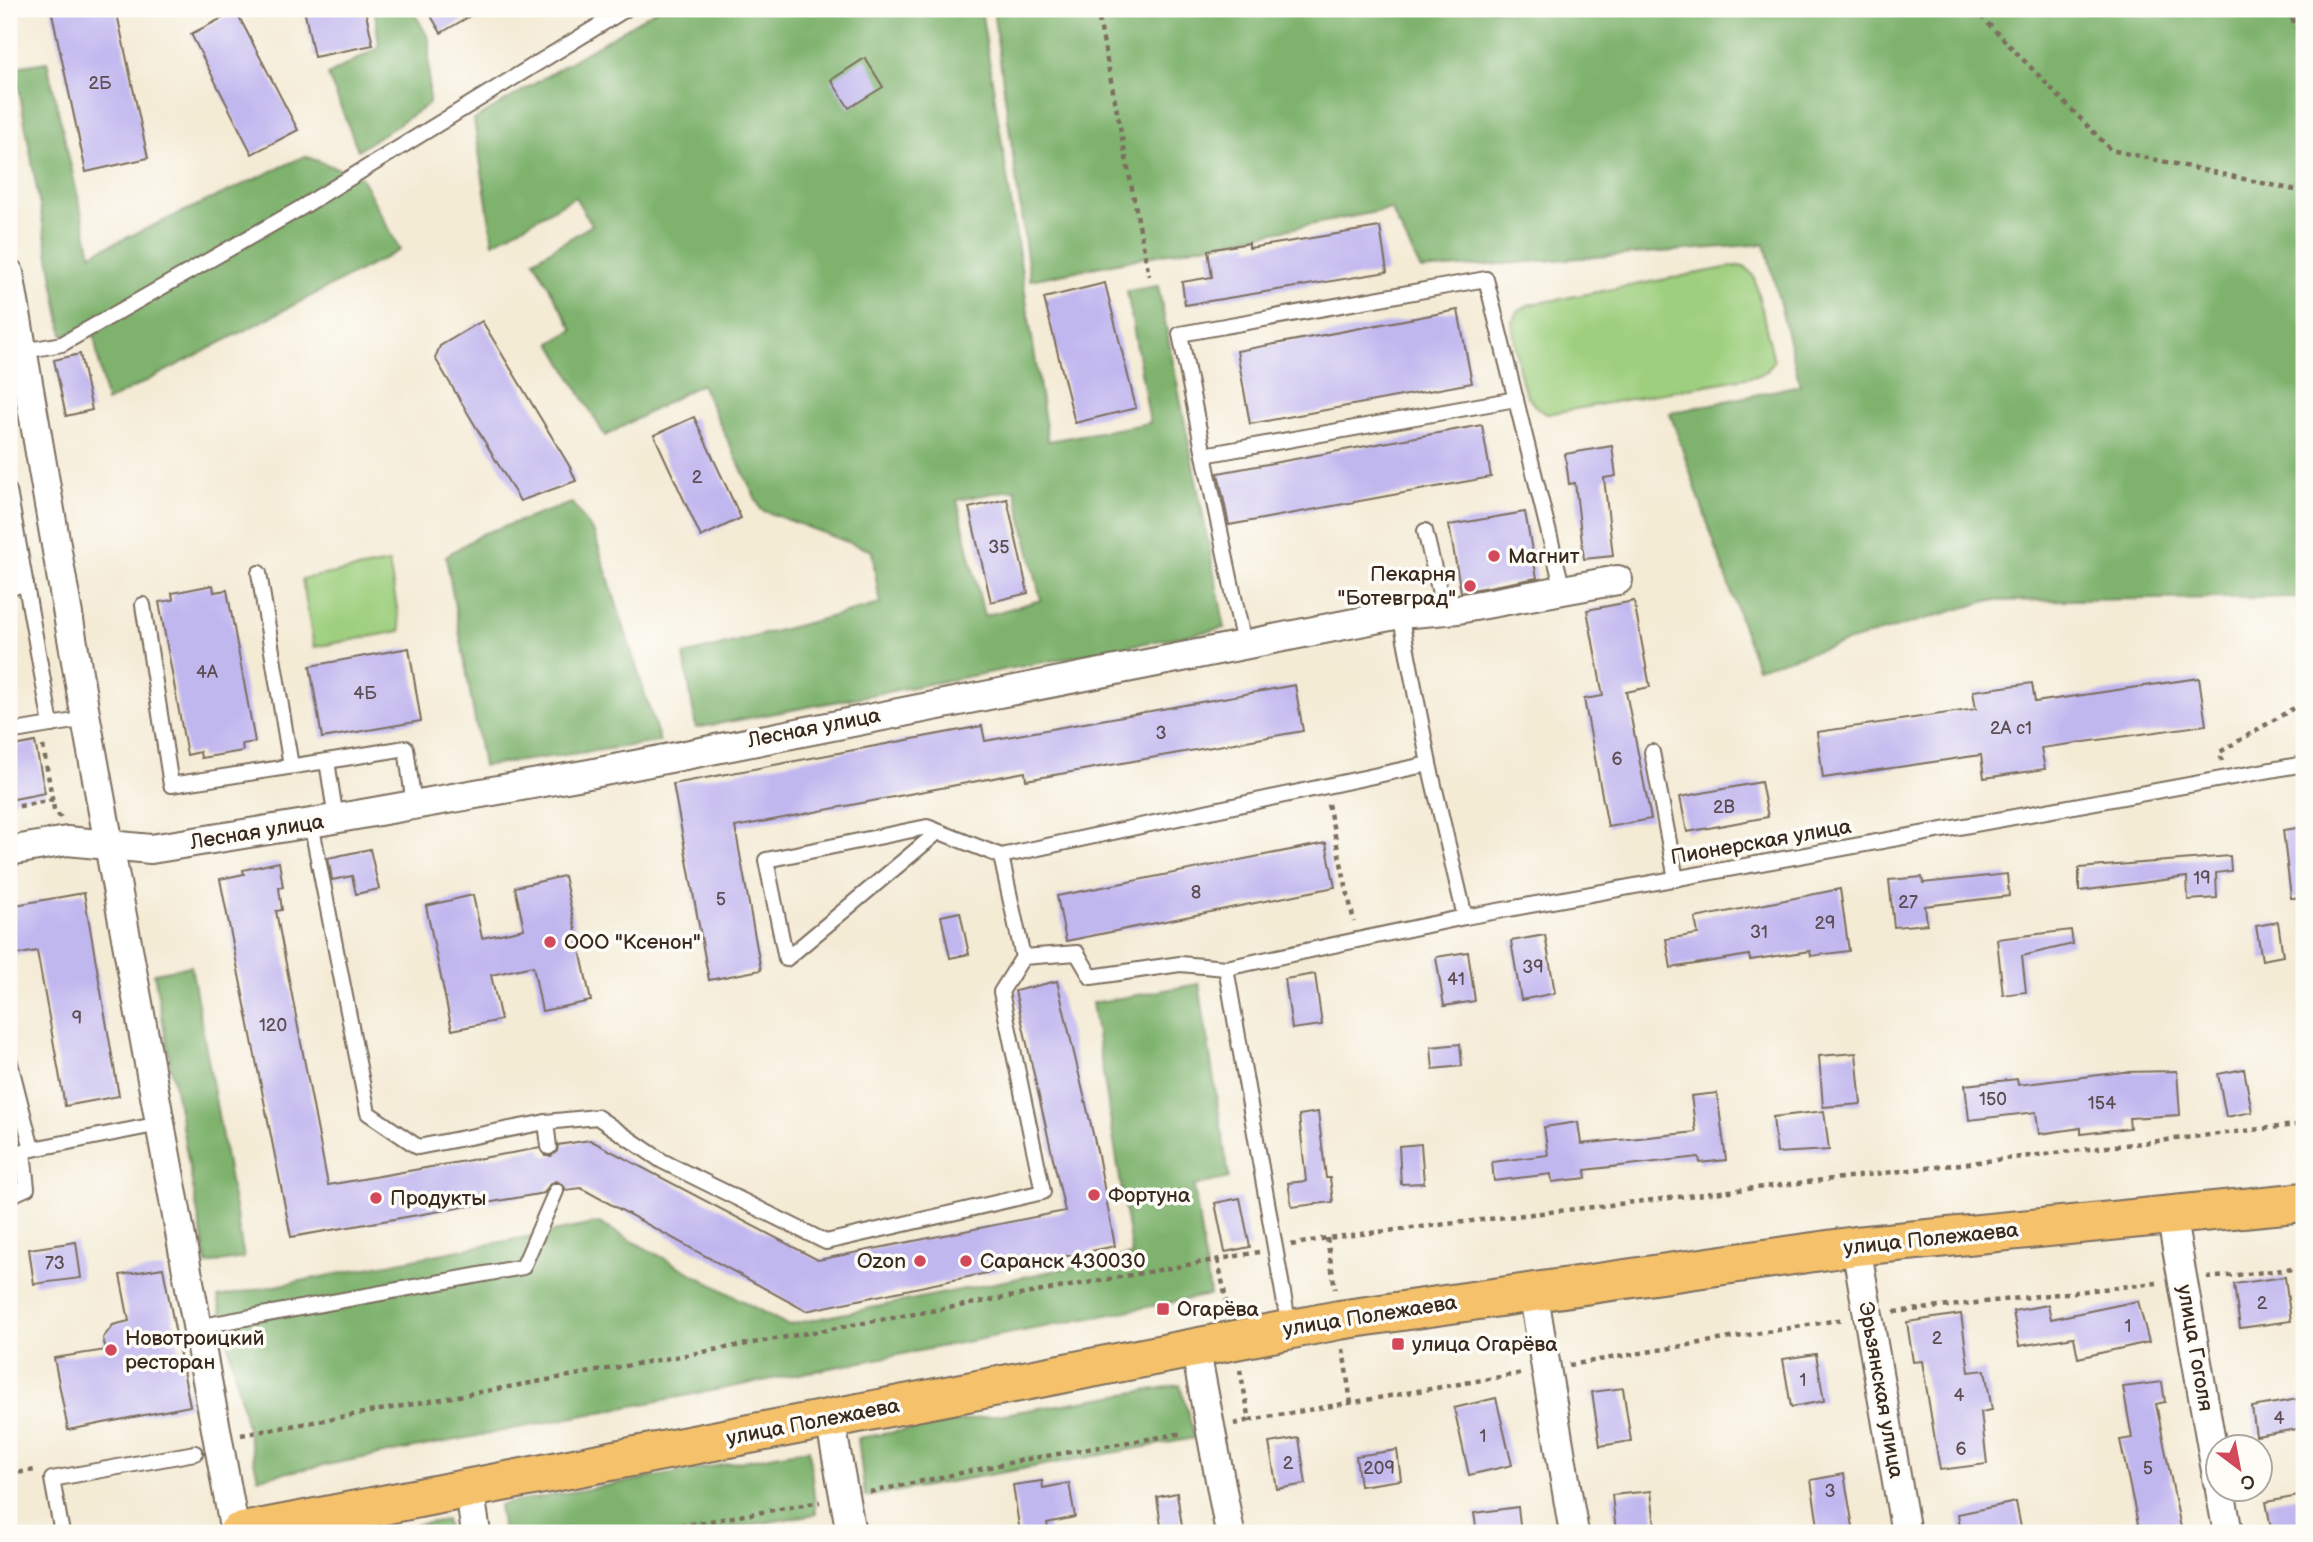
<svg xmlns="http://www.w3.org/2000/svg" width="2313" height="1542" viewBox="0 0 2313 1542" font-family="'Balsamiq Sans',sans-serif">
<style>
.green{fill:#9ecf7e;stroke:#6c7c4e;stroke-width:2}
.forest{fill:#7eb26d;stroke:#5c6e46;stroke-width:2;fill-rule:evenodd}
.building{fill:#c1b7ef}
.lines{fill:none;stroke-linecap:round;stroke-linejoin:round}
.lane-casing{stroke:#7c6e5e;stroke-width:18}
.street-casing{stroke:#7c6e5e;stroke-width:32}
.primary-casing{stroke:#7c6e5e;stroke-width:42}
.path{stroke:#7c6e5e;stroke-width:4.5;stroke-dasharray:5 5;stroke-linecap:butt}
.lane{stroke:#fff;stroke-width:14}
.street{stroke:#fff;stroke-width:28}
.primary{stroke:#f5c16b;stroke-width:38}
.poi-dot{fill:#d1495b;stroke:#fdfcf7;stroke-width:2.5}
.labels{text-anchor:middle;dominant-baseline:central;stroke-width:7;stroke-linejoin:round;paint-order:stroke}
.number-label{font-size:18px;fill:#5c4d52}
.poi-label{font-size:21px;fill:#3b2a1e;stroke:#fdfcf7;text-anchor:start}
.street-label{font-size:21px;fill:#3b2a1e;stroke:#fdfcf7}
</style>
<rect width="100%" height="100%" fill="#fdfcf7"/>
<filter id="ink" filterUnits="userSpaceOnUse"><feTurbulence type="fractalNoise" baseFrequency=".0143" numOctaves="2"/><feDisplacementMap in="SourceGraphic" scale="14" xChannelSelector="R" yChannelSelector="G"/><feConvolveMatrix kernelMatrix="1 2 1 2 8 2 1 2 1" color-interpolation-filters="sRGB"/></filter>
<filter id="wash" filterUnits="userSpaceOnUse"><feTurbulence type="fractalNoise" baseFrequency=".00686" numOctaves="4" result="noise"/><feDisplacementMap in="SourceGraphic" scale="28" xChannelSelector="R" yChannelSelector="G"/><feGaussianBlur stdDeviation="1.57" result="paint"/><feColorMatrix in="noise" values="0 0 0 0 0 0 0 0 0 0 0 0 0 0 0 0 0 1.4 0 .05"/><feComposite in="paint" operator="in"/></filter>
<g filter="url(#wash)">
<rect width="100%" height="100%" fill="#f4ebd5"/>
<!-- green -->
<g class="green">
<path d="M1736,266l10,1 8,10 20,84 -7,10 -11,5 -208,38c-32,-12 -30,-61 -36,-92l5,-10 11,-7z"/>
<path d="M389,563l12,68 -87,16 -12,-68z"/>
</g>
<!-- forest -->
<g class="forest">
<path d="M379,9h33l17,30v65l-71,46 -30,-75 51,-28 -4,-36z"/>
<path d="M658,9h323l67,432 102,-18 -23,-132 31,-5 67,342 -529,100 -12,-73 196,-51 -8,-53 -111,-41 -60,-126 -96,52 -54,-93 22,-13 -39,-70 58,-35 -17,-28 -82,46 -19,-123zM1015,489l26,111 -57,16 -27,-116z"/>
<path d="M993,9h1311v588l-317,4 -230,67 -87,-255 130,-28 -35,-141 -344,26 -30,-61 -361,71z"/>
<path d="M47,62l44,192 214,-98 56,21 39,73 -294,152 -13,-73 -30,6 -48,-268z"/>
<path d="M572,503l22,30 66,209 -177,24 -37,-210 36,-22z"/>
<path d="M191,966l53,292 -37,6 -53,-291z"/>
<path d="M1199,984l30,194 -35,8 16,109 -952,183 -40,-181 381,-74 188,102 345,-70 -40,-252z"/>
<path d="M1180,1385l15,53 -330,59 -7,-59z"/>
<path d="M809,1449l7,65 -112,19h-201l-4,-28z"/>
<path d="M446,1520l3,13h-81z"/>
</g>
<g id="blocks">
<!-- building -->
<g class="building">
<path d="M51,9h65l32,149 -62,14z"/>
<path d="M304,9h61l8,36 -59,12z"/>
<path d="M427,9h55l-41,24z"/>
<path d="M236,11l62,119 -46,24 -61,-120z"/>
<path d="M865,58l18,29 -34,21 -18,-28z"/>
<path d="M1380,227l7,45 -202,33 -3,-23 30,-5 -4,-27 41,-7v5z"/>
<path d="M1105,283l31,125 -61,15 -31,-125z"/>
<path d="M1458,310l14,73 -222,41 -13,-73z"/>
<path d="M482,321l88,146 6,14 -56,20 -85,-143 5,-12z"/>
<path d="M80,354l12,56 -26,6 -12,-56z"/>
<path d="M694,417l47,101 -40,19 -47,-102z"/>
<path d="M1482,425l9,52 -262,48 -11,-52z"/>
<path d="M1612,446l4,30 -12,2 9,78 -29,3 -9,-76 -6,1 -4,-30z"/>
<path d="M1007,499l21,94 -37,9 -22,-94z"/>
<path d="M1525,512l12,66 -76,14 -12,-67z"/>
<path d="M213,585l1,7 13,-2 28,152 -13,2 1,7 -42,7 -1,-6 -13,3 -28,-153 14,-2 -1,-7z"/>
<path d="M1634,601l16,86 -24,5 25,127 -43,8 -24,-128 19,-3 -16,-86z"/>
<path d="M409,648l12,73 -99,17 -12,-72z"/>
<path d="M2199,678l7,47 -165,23 4,21 -61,9 -3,-23 -158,23 -6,-46 159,-23 -3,-18 59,-8 3,19z"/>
<path d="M1295,685l8,46 -277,49 -1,-8 -290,55 26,143 -52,10 -36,-196 309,-58 3,15z"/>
<path d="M35,742l10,51 -36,7v-53z"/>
<path d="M1761,782l7,35 -81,15 -7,-35z"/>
<path d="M2304,827v71h-13l-8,-68z"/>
<path d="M1326,843l9,44 -269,54 -9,-45z"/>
<path d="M370,849l9,40 -23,5 -4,-18 -20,4 -4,-22z"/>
<path d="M2230,856l1,15 -15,2 1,25 -29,2 -1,-23 -108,14v-23z"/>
<path d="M279,862l4,25 -4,1 3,22 -6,1 52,274 212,-37 5,8h6l6,-5 1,-6 32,-5 228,120 247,-49 -50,-220 42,-10 41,174 17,91 -309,65 -225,-123 -15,2 -3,-5 -7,-4 -6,3 -6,9 -253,44 -71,-358 24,-5 -1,-4z"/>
<path d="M2007,874l2,22 -84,10 2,18 -33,3 -5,-47 33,-3 1,6z"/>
<path d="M564,876l27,125 -49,10 -9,-45 -42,9 10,45 -49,10 -26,-124 47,-11 9,43 42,-9 -9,-42z"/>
<path d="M1840,889l9,62 -38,5 -1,-5 -60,9 -1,-5 -78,13 -5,-29 32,-5 -3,-16z"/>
<path d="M84,893l35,203 -54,10 -28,-155 -28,5v-50z"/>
<path d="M960,912l9,42 -19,4 -9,-42z"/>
<path d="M2278,922l5,34 -21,4 -6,-34z"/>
<path d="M2071,930l2,14 -51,12 4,36 -23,3 -6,-56z"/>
<path d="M1545,935l10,58 -34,7 -10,-59z"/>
<path d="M1468,952l7,49 -31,5 -8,-49z"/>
<path d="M1315,974l7,51 -30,4 -7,-50z"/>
<path d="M1460,1044l2,22 -29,3 -2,-22z"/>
<path d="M1856,1053l5,51 -38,3 -4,-51z"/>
<path d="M2244,1069l8,43 -26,5 -8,-43z"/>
<path d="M2177,1071l3,44 -51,3 1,10 -49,6v-6l-42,6 -3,-22 -67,8 -4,-35 52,-6 1,6 105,-13z"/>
<path d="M1717,1093l9,67 -26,3 -1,-6 -114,13 1,8 -34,4 -1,-8 -57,7 -2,-19 56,-7 -4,-28 34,-5 3,22 115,-12 -5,-36z"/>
<path d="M1824,1111l5,39 -52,3 -4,-36z"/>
<path d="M1318,1112l8,66h4l3,24 -41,5 -4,-24 18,-2 -7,-66z"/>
<path d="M1421,1144l3,39 -23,1 -2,-38z"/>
<path d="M1240,1198l10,49 -25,5 -10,-49z"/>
<path d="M76,1242l5,36 -47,6 -5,-35z"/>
<path d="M163,1268l27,138 -122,24 -14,-72 52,-8 -3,-12 10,-13 16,-4 -9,-46z"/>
<path d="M2285,1277l6,44 -51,7 -6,-44z"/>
<path d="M2138,1301l11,41 -71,16 -4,-21 -55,9 -6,-35 35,-6 3,14z"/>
<path d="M1961,1314l8,58 16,-2 7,40 -11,2 6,52 -47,6 -18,-109 -9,1 -6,-40z"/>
<path d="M1816,1354l8,47 -33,6 -8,-48z"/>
<path d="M2162,1382l3,20 -9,2 26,129h-42l-20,-93 12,-2 -9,-51z"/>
<path d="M1623,1388l8,53 -31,5 -8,-54z"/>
<path d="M1496,1398l16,67 -43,10 -15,-67z"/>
<path d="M2304,1398v30l-48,8 -4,-29z"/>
<path d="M1299,1438l7,46 -29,5 -8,-46z"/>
<path d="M1397,1450l4,30 -41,6 -4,-30z"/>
<path d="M1844,1474l10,59h-35l-8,-53z"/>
<path d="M1042,1481l1,7 26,-5 6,34 -28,6 2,10h-29l-7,-48z"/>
<path d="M1651,1491l4,36 -39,5 -4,-37z"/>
<path d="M1177,1493l6,40h-21l-5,-36z"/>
<path d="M2304,1495v38h-32l-6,-31z"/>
<path d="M2016,1502l6,31h-61l-3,-19z"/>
<path d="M1518,1507l3,26h-44l-3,-20z"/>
</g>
</g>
</g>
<g filter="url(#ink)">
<use href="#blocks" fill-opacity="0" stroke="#7c6e5e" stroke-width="2"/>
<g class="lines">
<!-- lane casing -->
<g class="lane-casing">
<g id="lane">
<path d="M24,351l38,-7 237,-135 327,-200"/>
<path d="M1204,455l-24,-121 306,-55 77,311"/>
<path d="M9,491l42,234"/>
<path d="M1425,531l19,79"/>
<path d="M259,573l32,193"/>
<path d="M9,588l17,-4"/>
<path d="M143,605l28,180 156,-24 9,58"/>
<path d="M1244,644l-40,-189 312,-56"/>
<path d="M9,732l77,-13"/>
<path d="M1652,752l24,127"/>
<path d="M327,761l79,-13 8,57"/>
<path d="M1429,764l36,153"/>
<path d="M311,823l57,290 50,34 128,-25 51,-5 65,44 164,81 217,-50 -42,-200 22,-35 54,-4 14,24 89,-13 46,4 63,359"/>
<path d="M938,832l-152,127 -20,-99 161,-33 74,29"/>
<path d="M1023,957l-22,-101 428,-92 -29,-150"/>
<path d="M1226,968l239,-51 839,-153"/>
<path d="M9,1059l23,90"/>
<path d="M546,1122l3,25"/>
<path d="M9,1196l18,-8 -4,-37 137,-27"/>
<path d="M197,1327l326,-60 33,-76"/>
<path d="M62,1533l-10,-54 143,-26"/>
</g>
</g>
<!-- street casing -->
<g class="street-casing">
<g id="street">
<path d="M9,273l77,446 149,814"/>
<path d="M9,851l58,-10 84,8 160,-26 278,-49 811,-160 58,-5 160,-29"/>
<path d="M2171,1214l47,268"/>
<path d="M1856,1246l50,287"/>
<path d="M1533,1291l41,242"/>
<path d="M1195,1346l35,187"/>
<path d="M830,1419l21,114"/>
<path d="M469,1486l7,47"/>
<path d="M2220,1490l8,43"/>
</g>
</g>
<!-- primary casing -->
<g class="primary-casing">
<path id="primary" d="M238,1533l1101,-213 517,-74 448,-44"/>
</g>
<!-- path -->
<g class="path">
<path d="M1097,9l52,267"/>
<path d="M1974,9l137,141 193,42"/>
<path d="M2288,9l16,36"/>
<path d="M43,746l11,63 7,9"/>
<path d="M2222,761l-2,-9 84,-50"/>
<path d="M1328,804l26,118"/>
<path d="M9,808l44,-8"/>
<path d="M1327,1238l8,51"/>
<path d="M1291,1245l36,-7 977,-114"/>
<path d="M1218,1260l10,50"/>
<path d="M2207,1278l97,-10"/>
<path d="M1894,1312l263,-29"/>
<path d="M1343,1349l8,54"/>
<path d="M1569,1365l275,-46"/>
<path d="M1240,1370l10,50 273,-47"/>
<path d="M1234,1424l16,-4"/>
<path d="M241,1435l1018,-183"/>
<path d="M9,1474l27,-4"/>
<path d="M870,1492l158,-33 156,-26"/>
<path d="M641,1533l179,-31"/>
</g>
<!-- lane -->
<use href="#lane" class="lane"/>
<!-- street -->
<use href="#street" class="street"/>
<!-- primary -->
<use href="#primary" class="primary"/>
</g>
</g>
<!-- markers -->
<g class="poi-dot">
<circle cx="1494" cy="556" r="7"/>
<circle cx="1470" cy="586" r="7"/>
<circle cx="550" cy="942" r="7"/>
<circle cx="1094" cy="1195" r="7"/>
<circle cx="376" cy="1198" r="7"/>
<circle cx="920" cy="1261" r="7"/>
<circle cx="966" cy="1261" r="7"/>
<rect x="1156" y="1302" width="14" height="14" rx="3.5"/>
<rect x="1391" y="1337" width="14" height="14" rx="3.5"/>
<circle cx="111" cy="1350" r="7"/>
</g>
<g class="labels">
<!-- number labels -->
<g class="number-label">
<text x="100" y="83">2Б</text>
<text x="697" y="477">2</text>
<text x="999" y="547">35</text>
<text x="207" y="672">4А</text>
<text x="365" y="693">4Б</text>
<text x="2011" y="728">2А с1</text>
<text x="1161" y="733">3</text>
<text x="1617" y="759">6</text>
<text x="1724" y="807">2В</text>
<text x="2202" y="878">19</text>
<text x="1196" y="892">8</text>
<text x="721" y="899">5</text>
<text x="1908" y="902">27</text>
<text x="1825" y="923">29</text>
<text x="1759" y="932">31</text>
<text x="1533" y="967">39</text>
<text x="1456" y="979">41</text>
<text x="77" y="1018">9</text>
<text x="273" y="1025">120</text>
<text x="1993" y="1099">150</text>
<text x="2102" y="1103">154</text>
<text x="55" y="1263">73</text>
<text x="2262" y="1303">2</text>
<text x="2128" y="1326">1</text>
<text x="1937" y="1338">2</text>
<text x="1803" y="1380">1</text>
<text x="1959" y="1395">4</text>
<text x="2279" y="1418">4</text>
<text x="1483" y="1436">1</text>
<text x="1961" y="1449">6</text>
<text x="1288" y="1463">2</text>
<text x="1379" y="1468">209</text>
<text x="2148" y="1468">5</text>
<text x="1830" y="1491">3</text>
</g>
<!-- poi labels -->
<g class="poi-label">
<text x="1508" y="556">Магнит</text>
<text x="1456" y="574" text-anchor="end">Пекарня<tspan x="1456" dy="24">"Ботевград"</tspan></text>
<text x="564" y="942">ООО "Ксенон"</text>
<text x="1108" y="1195">Фортуна</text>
<text x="390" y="1198">Продукты</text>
<text x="906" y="1261" text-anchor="end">Ozon</text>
<text x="980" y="1261">Саранск 430030</text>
<text x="1177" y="1309">Огарёва</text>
<text x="125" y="1338">Новотроицкий<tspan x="125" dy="24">ресторан</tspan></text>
<text x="1412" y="1344">улица Огарёва</text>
</g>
<!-- street labels -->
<g class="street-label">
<text transform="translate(814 728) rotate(-11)">Лесная улица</text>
<text transform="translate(257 832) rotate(-9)">Лесная улица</text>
<text transform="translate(1761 842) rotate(-10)">Пионерская улица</text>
<text transform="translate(1931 1239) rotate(-6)">улица Полежаева</text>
<text transform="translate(1370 1316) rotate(-9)">улица Полежаева</text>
<text transform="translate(2195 1348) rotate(80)">улица Гоголя</text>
<text transform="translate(1881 1390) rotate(80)">Эрьзянская улица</text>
<text transform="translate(813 1422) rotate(-11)">улица Полежаева</text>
</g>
</g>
<!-- margin -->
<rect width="2313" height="1542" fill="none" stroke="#fdfcf7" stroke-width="35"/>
<!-- north arrow -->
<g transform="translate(2239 1468) rotate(148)"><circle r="33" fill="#fdfcf7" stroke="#afa8a0" stroke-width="2"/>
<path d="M0-5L12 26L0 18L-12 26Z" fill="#d1495b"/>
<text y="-10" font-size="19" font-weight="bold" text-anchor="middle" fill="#3b2a1e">С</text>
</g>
</svg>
